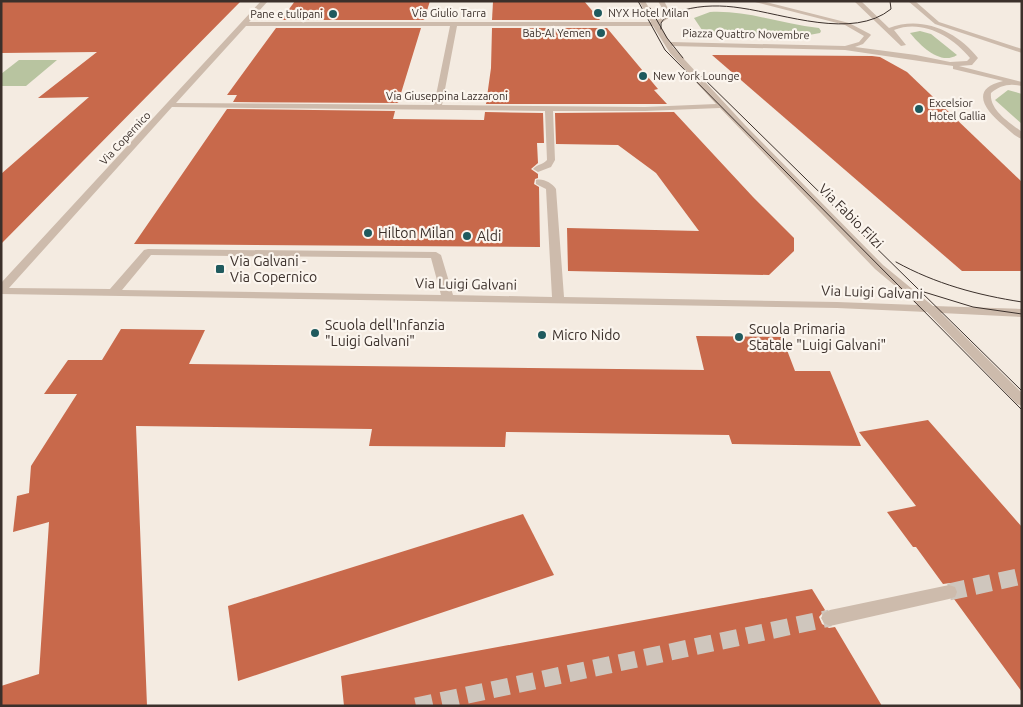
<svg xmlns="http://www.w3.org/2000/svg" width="1023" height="707" viewBox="0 0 1023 707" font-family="Ubuntu,sans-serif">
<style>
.green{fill:#b8c4a0}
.building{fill:#c8694b}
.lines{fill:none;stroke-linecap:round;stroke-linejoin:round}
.minor-tunnel{stroke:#cfc6bd;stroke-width:17;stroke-dasharray:17 9;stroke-linecap:butt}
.minor{fill:#cdbbac;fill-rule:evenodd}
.tram{stroke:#3b302b;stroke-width:1}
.poi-dot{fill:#1f5a5e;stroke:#fbf5ee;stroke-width:2}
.labels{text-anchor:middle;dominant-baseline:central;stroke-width:4.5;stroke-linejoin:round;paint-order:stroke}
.far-street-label{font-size:11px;fill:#3b302b;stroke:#fbf5ee}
.far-poi-label{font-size:11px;fill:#3b302b;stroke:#fbf5ee;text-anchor:start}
.street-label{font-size:14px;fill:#3b302b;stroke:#fbf5ee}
.poi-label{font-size:14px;fill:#3b302b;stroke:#fbf5ee;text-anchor:start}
</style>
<rect width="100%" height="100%" fill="#f4ebe1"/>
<!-- green -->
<g class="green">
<path d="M710,12c37,-2 72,12 109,16l2,3 -1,2 -11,2 -105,-2 -10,-15z"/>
<path d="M920,31l11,3 26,21c-17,11 -37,-10 -47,-22z"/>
<path d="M19,60h38l-31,26h-25v-12z"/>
<path d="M1008,90l14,4v30l-27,-24z"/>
</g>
<!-- building -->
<g class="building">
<path d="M1,1h240l-240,243v-70l88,-77 -51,1 59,-46 -96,1z"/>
<path d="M295,1h135l-6,19h-143z"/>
<path d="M584,1l16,19h-108l1,-18z"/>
<path d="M276,28h145l-23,75 -165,-1 4,-7h-10z"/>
<path d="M492,28h115l51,61 -4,1 13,14h-181l5,-36z"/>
<path d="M712,55l160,1 8,1 27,15 115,110v89h-60z"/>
<path d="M227,109l168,2 -2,8 91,1 1,-8 58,1 1,30h-7l1,20 -7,6 7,5v4l-3,1 -1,5 5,3 1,60 -406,-3z"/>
<path d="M674,112l79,85 41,41v13l-25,24 -201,-4 -1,-43 132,3 -43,-58 -38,-28 -62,-1 -1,-31z"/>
<path d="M121,329l84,1 -16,34 515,6 -8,-34 86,1 13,34h35l31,75 -129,-2 -3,-9 -223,-3 -1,15 -136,-1 3,-17 -236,-3 11,280h-146v-20l38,-12 10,-152 -36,10 4,-36 12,-3 2,-27 46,-72h-33l24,-34h34z"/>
<path d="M928,420l94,107v165l-68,-93 5,-6 -2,-7 -7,-3 -7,1 -27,-37h-3l-26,-35 29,-6 -57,-74z"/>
<path d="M523,514l31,61 -316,106 -10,-75z"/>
<path d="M812,589l13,21 -6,7 3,7 7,4 6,-1 47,79h-538l-3,-30z"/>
</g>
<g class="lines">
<!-- minor-tunnel -->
<g class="minor-tunnel">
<path d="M949,592l73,-16"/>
<path d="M416,706l414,-88"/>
</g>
<!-- minor -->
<g class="minor">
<path d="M261,1h7l-19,21h402l-12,-21h6l11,19 10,-5 -8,-14h6l8,15 -13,8 11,18 175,4 14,-4 5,-6 -19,-11 -94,-24h11l87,22 21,11 1,1 -8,9 -8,3 61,8 34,7 17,-1 3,-3c-18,-22 -48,-39 -76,-28l12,15 -5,1 -47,-45h7l28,27c33,-13 68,3 89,30l-6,7 -13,1 63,16v4c-12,-3 -22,-1 -31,7 -2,17 19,30 31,39v7c-7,-2 -13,-9 -19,-14 -18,-15 -34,-36 0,-44l-50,-12v-3l-108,-16 -173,-4 73,79 138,140 50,41 89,3v8l-81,-4 81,80v13l-5,-2 -90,-92 -90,-4 -836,-14v-11zM246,26h204l-16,79 -258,-2zM457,26h196l17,27 46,51 -71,3 -203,-2zM172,107l373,4 2,49c-4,5 -10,4 -14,9l5,3 13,-5 4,-7 -2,-49h92l75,-3 155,161 43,36 -81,-3 -273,-5 -8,-108c-4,-6 -13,-11 -20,-9v4l10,5 6,108 -99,-2 -12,-40 -5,-3 -288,-3 -4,1 -34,39 -101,-1zM151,255l280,3 10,37 -319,-5z"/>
<path d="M908,1h7l24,21 83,27v4l-87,-29z"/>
<path d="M949,585l6,2 2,5 -2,5 -6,2 -119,27 -6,-3 -3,-5 3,-5 6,-3z"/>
</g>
<!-- tram -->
<g class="tram">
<path d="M638,1l27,49 357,360"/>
<path d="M650,8l17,30 16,20"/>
<path d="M661,29v-6c5,-8 13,-11 23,-13 18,-5 38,-5 57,-2 43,6 112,32 150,1l-1,-8"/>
<path d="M697,72l325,319"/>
<path d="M896,262c40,22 81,33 126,40"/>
<path d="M924,292l49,15 49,7"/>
</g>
</g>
<!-- markers -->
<g class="poi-dot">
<circle cx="598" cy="13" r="5"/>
<circle cx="333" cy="14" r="5"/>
<circle cx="601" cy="33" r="5"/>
<circle cx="643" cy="76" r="5"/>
<circle cx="919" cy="109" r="5"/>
<circle cx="368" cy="233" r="5"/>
<circle cx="467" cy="236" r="5"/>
<rect x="215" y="264" width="10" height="10" rx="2.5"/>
<circle cx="315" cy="333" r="5"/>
<circle cx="542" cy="335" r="5"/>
<circle cx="739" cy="337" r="5"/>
</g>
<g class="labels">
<!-- far-street labels -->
<g class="far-street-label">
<text x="449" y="13">Via Giulio Tarra</text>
<text transform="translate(746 34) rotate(1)">Piazza Quattro Novembre</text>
<text x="447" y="96">Via Giuseppina Lazzaroni</text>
<text transform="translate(125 138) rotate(-47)">Via Copernico</text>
</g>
<!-- far-poi labels -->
<g class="far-poi-label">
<text x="608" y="13">NYX Hotel Milan</text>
<text x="323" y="14" text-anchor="end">Pane e tulipani</text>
<text x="591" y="33" text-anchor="end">Bab-Al Yemen</text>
<text x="653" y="76">New York Lounge</text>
<text x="929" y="103">Excelsior<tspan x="929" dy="13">Hotel Gallia</tspan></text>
</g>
<!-- street labels -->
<g class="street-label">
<text transform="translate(851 216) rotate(45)">Via Fabio Filzi</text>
<text transform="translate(466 284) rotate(1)">Via Luigi Galvani</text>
<text transform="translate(872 292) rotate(2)">Via Luigi Galvani</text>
</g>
<!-- poi labels -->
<g class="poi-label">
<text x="378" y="233">Hilton Milan</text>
<text x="477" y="236">Aldi</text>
<text x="230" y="261">Via Galvani -<tspan x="230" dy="16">Via Copernico</tspan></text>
<text x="325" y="325">Scuola dell'Infanzia<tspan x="325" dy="16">"Luigi Galvani"</tspan></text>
<text x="749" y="329">Scuola Primaria<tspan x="749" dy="16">Statale "Luigi Galvani"</tspan></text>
<text x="552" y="335">Micro Nido</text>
</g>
</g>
<!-- border -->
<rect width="1023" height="707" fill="none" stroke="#3b302b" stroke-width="5"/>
</svg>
